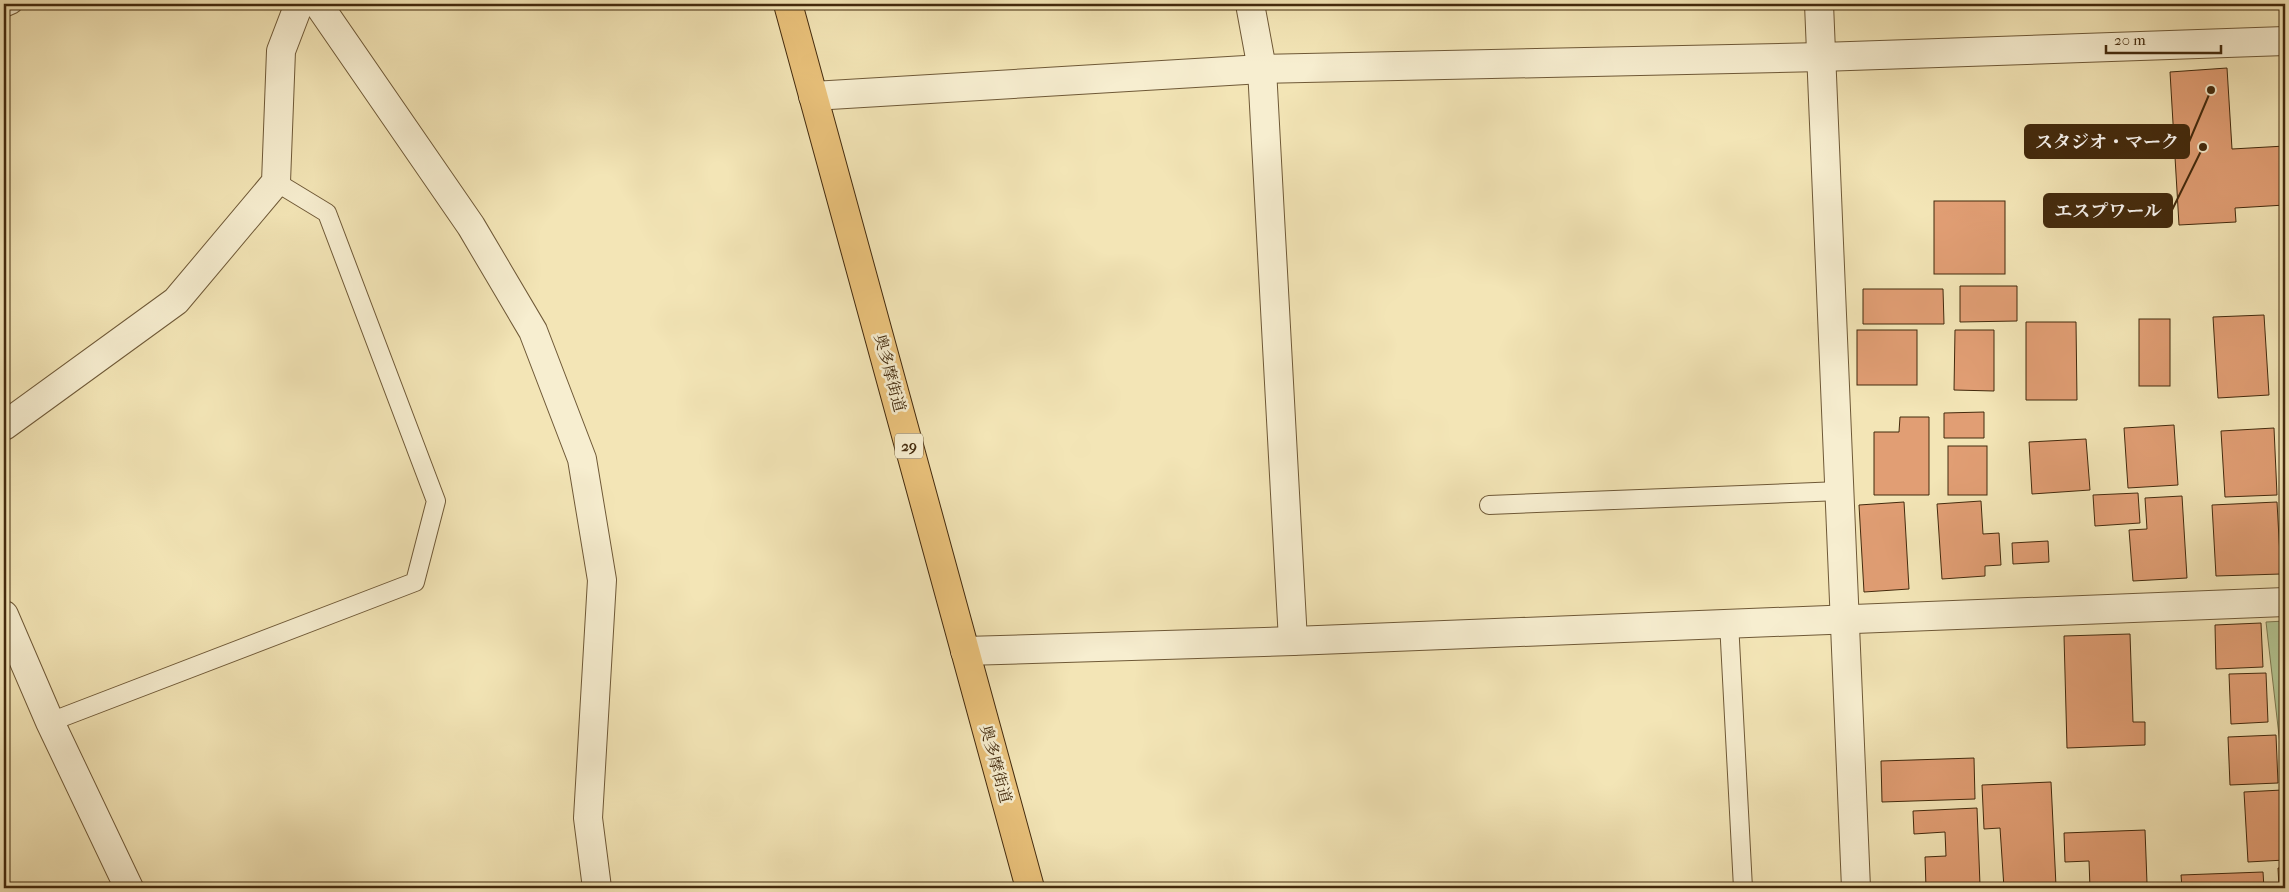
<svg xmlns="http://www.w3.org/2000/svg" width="2289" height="892" viewBox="0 0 2289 892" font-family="'IM FELL French Canon','Noto Serif JP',serif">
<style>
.green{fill:#b4c693;stroke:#7c7850}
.building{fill:#e19e74;stroke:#432a0d}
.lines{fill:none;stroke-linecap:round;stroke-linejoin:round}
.service-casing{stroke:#6f5937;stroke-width:20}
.minor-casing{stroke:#6f5937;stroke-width:30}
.tertiary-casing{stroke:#6f5937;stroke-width:30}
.primary-casing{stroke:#432a0d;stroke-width:30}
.service{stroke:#f7eed0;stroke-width:18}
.minor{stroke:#f7eed0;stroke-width:28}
.tertiary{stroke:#f7eed0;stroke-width:28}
.primary{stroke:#eac27b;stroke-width:28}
.labels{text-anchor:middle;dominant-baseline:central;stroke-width:5;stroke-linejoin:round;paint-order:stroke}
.shield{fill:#f7eed0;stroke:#796548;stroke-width:1}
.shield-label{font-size:15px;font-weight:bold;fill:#432a0d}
.street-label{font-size:16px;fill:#432a0d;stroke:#f7eed0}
.leader{fill:none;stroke:#432a0d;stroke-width:2}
.callout-dot{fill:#432a0d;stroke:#f7eed0;stroke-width:2}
.callout{fill:#432a0d;stroke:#432a0d;stroke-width:2}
.callout-label{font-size:18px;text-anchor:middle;font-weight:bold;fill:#fff}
</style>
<rect width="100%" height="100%" fill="#f3e5b6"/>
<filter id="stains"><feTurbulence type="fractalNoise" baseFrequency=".004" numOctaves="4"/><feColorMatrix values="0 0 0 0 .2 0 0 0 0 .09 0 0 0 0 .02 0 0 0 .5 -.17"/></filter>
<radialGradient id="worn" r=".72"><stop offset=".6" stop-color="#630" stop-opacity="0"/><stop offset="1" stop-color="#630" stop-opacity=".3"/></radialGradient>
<!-- green -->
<path class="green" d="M2285,621v167l-19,-166z"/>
<!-- building -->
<g class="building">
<path d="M2227,68l5,81 53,-3v59l-50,3 1,14 -57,3 -9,-153z"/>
<rect x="1934" y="201" width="71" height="73"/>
<path d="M1960,286h57v35l-57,1z"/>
<path d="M1863,289h80l1,35h-81z"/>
<path d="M2285,310v36h-1l-3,-35z"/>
<path d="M2264,315l5,80 -51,3 -5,-81z"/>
<rect x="2139" y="319" width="31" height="67"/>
<path d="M2026,322h50l1,78h-51z"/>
<rect x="1857" y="330" width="60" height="55"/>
<path d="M1955,330h39v61l-40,-1z"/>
<path d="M1984,412v26h-40v-25z"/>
<path d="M1900,417h29v78h-55v-63h25z"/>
<path d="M2174,425l4,60 -50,3 -4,-60z"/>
<path d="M2274,428l3,67 -52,2 -4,-66z"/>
<path d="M2086,439l4,51 -58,4 -3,-52z"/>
<rect x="1948" y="446" width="39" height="49"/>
<path d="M2138,493l2,30 -45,3 -2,-31z"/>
<path d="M2182,496l5,82 -54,3 -4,-51 18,-1 -2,-31z"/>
<path d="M1981,501l2,33 16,-1 2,32 -16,1v10l-43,3 -5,-75z"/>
<path d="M1904,502l5,87 -45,3 -5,-87z"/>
<path d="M2277,502l4,72 -65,2 -4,-71z"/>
<path d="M2048,541l1,21 -36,2 -1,-21z"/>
<path d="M2261,623l2,44 -47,2 -1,-44z"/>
<path d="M2130,634l3,88h12v23l-78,3 -3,-112z"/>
<path d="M2266,673l2,49 -37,2 -2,-50z"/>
<path d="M2276,735l2,48 -48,2 -2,-48z"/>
<path d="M1974,758l1,41 -93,3 -1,-41z"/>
<path d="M2051,782l5,104 -52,2 -4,-60 -16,1 -2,-44z"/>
<path d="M2282,790l3,70 -37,2 -4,-70z"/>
<path d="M1977,808l3,77 -54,3 -1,-31 21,-1 -1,-24 -31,2 -1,-23z"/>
<path d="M2145,830l2,53h11v5h-68l-1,-27 -24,1 -1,-29z"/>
<path d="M2278,868h7v20h-6z"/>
<path d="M2263,872l1,16h-82l-1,-13z"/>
<path d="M1396,887v1h-102z"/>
</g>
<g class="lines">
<!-- service casing -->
<g class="service-casing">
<g id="service">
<path d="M4,8l9,-4"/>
<path d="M1489,505l351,-14"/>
<path d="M1729,622l14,266"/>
<path d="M50,722l365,-140 21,-81 -109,-288 -51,-31"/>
</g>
</g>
<!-- minor casing -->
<g class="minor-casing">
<g id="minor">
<path d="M318,4l153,222 62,105 49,128 20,121 -14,238 9,70"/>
<path d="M1250,4l12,65 31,572"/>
<path d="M1819,4l37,884"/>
<path d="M813,96l449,-27 559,-12 464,-16"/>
<path d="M4,426l172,-125 100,-119 5,-131 18,-47"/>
<path d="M4,615l46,107 79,166"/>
</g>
</g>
<!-- tertiary casing -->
<g class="tertiary-casing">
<path id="tertiary" d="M965,651l328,-10 992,-39"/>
</g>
<!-- primary casing -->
<g class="primary-casing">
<path id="primary" d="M788,4l242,884"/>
</g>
<!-- service -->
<use href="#service" class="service"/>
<!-- minor -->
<use href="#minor" class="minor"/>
<!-- tertiary -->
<use href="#tertiary" class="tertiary"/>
<!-- primary -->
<use href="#primary" class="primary"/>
</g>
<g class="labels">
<!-- shield labels -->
<rect class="shield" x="895" y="433.5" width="28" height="25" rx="4"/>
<g class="shield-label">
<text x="909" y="446">29</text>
</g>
<!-- street labels -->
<g class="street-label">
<text transform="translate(890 373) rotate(75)">奥多摩街道</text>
<text transform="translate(996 764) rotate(75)">奥多摩街道</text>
</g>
</g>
<!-- callouts -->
<path class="leader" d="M2211 90L2189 142M2203 147L2172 210"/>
<g class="callout-dot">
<circle cx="2211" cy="90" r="5"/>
<circle cx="2203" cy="147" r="5"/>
</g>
<g class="callout">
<rect x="2025" y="125" width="164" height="33" rx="5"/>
<rect x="2044" y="194" width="128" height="33" rx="5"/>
</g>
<g class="callout-label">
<text x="2107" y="148">スタジオ・マーク</text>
<text x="2108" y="217">エスプワール</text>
</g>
<!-- margin -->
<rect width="2289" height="892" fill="none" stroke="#f3e5b6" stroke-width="20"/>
<rect x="5" y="5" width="2279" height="882" fill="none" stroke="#432a0d" stroke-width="2.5"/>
<rect x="10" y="10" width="2269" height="872" fill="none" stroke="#432a0d"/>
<!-- scale -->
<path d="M2106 45v8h115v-8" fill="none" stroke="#432a0d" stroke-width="2.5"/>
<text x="2114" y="45" font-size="15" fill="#432a0d" stroke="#f7eed0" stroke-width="4" paint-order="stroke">20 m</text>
<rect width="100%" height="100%" filter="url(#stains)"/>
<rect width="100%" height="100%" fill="url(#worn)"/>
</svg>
